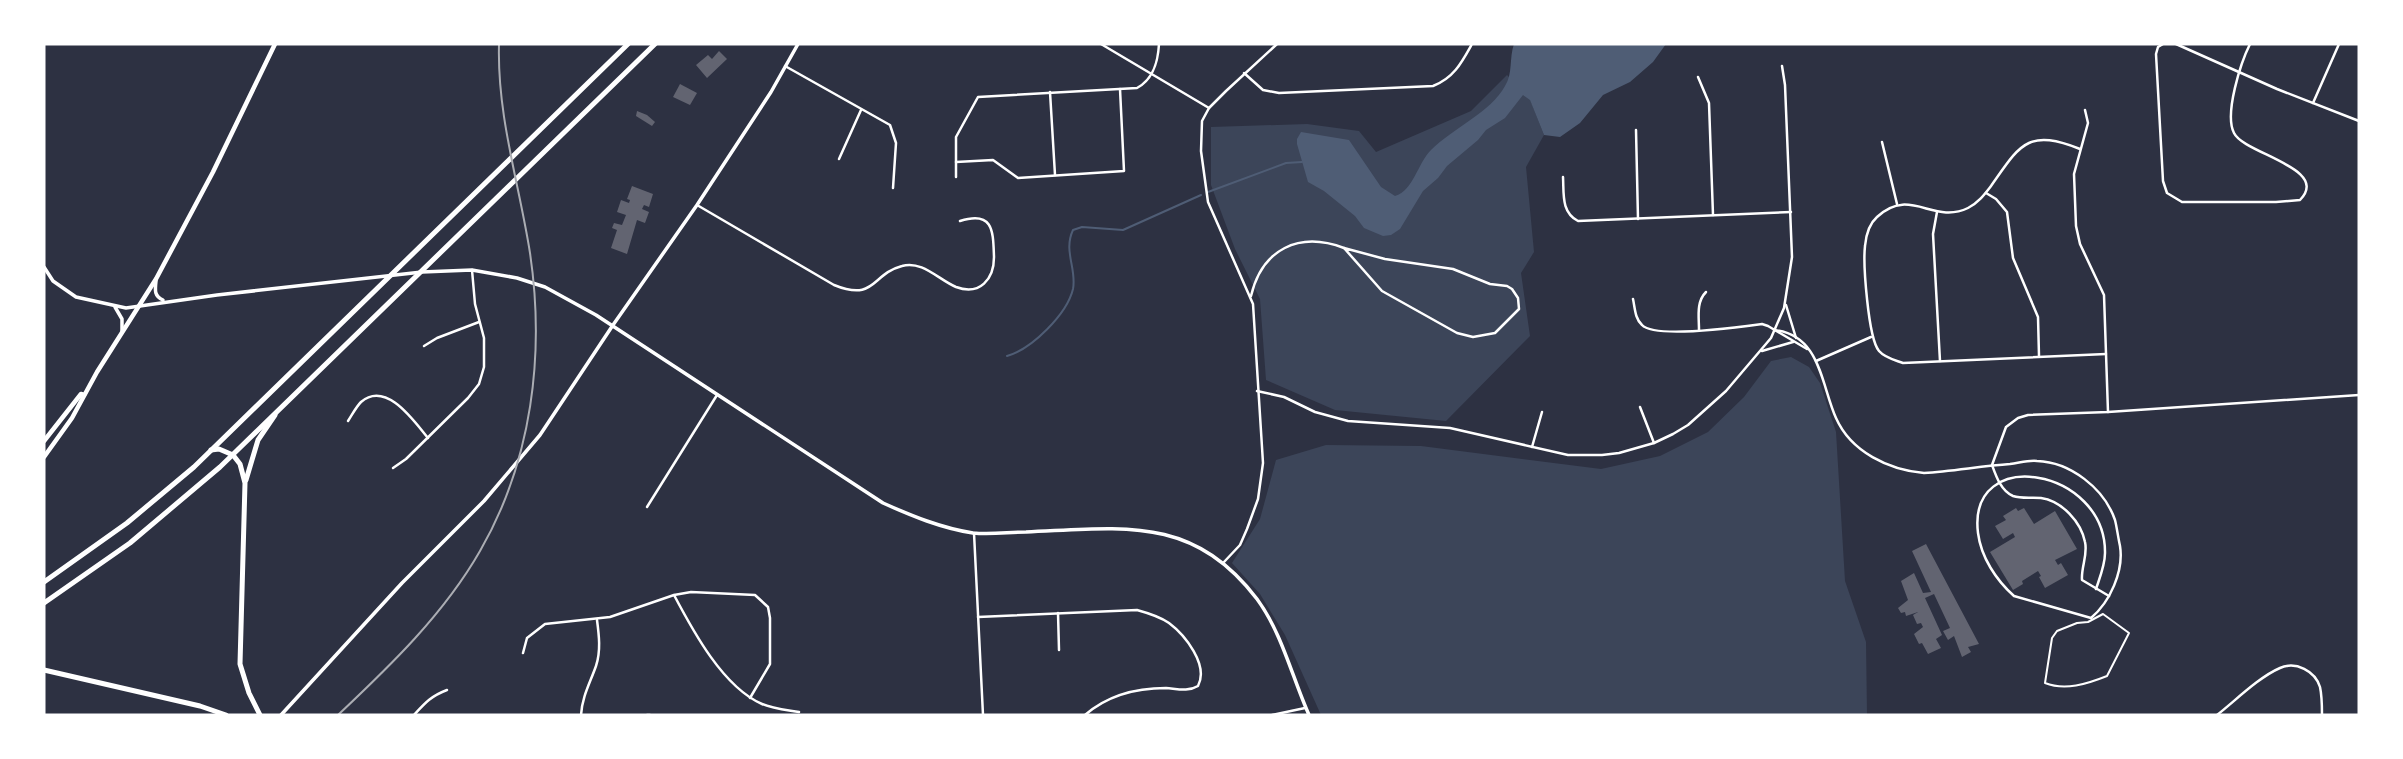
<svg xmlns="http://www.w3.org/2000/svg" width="2403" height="759" viewBox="0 0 2403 759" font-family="'Times New Roman',serif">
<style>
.green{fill:#3c4559}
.water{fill:#4f5d75}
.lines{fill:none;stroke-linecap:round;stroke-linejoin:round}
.stream{stroke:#4f5d75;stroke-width:2}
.building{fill:#626471}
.path{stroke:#fff;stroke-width:2}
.minor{stroke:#fff;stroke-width:2.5}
.tertiary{stroke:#fff;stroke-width:3.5}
.secondary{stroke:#fff;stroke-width:4.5}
.trunk{stroke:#fff;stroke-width:5}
.motorway{stroke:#fff;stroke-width:5}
.rail{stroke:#abadb3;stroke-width:2}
</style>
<rect width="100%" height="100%" fill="#2d3142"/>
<!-- green -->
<g class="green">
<path d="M1507,75l23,24 14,36 -18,32 8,85 -13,21 9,63 -84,85 -111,-11 -69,-30 -6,-81 -25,-50 -24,-64v-58l96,-3 52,7 17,21 95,-41z"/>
<path d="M1791,357l18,10 11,16 16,49 9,149 21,61 1,73h-546l-36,-80 -25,-41 -28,-31 28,-44 16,-59 50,-15 95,1 180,23 59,-13 48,-24 36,-35 27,-36z"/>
</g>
<!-- water -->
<path class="water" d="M1514,44h152l-13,18 -23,20 -27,13 -23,28 -20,14 -16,-2 -14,-35 -7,-5 -18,23 -19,12 -8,10 -31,26 -9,12 -15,13 -23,38 -9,6 -8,1 -19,-8 -9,-12 -31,-25 -16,-9 -11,-38v-5l4,-7 48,8 32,47 14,9c19,-6 22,-32 36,-46 22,-22 60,-38 74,-64 8,-12 4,-28 9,-42z"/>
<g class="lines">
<!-- stream -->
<g class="stream">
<path d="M1208,192l78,-29 16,-1"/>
<path d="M1007,356c25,-7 60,-42 66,-67 4,-20 -10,-38 0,-59l9,-3 41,3 78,-35"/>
</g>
</g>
<!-- building -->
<g class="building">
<path d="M719,51l8,8 -20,19 -11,-13 12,-10 4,4z"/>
<path d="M680,84l17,9 -7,12 -17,-8z"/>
<path d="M637,111l10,4 8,7 -3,4 -16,-10z"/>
<path d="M632,186l21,8 -4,13 -5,-2 -2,4 7,3 -4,11 -8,-3 -10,34 -16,-6 6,-18 -5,-2 2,-5 8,2 4,-10 -9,-3 4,-12 8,3 1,-3 -3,-1z"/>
<path d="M2016,508l2,3 6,-3 10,16 21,-13 22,38 -22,11 3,5 3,-2 7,12 -23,13 -6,-11 2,-1 -3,-5 -16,10 1,3 -10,6 -23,-38 25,-15 -2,-4 -10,6 -8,-13 11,-6 -3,-4z"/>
<path d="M1926,544l53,100 -11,3 3,5 -9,5 -8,-21 -6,4 -5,-9 7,-3 -16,-34 -9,4 17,37 -6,4 5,9 -13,6 -6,-11 -3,1 -5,-10 9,-7 -2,-4 -4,1 -4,-9 5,-3 -12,4 -1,-4 -4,1 -3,-5 10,-8 -7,-19 13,-8 9,20 8,-1 -19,-41z"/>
</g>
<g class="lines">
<!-- path -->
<path class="path" d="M2103,614l26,19 -22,43c-20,8 -42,15 -62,7l7,-45 5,-7 20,-8 11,-1z"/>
<!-- minor -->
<g class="minor">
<path d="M1101,44l108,64"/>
<path d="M2163,44l-5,3 -2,7 7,127 4,12 15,9h94l24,-2c31,-32 -56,-46 -66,-67 -10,-19 7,-71 16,-89"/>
<path d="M2176,44l101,45 82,32"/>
<path d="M785,66l105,59 6,18 -3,45"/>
<path d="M1244,73l19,17 16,3 154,-7c21,-8 29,-24 39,-42"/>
<path d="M1698,77l11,26 4,112"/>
<path d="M1050,92l5,83"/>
<path d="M2313,103l26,-59"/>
<path d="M2085,110l3,13 -14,51 2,52 4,18 24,51 4,117"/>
<path d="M1636,130l2,89"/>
<path d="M1882,142l15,62"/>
<path d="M2080,149c-53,-21 -60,-4 -89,37 -7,9 -13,17 -23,22 -35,17 -58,-22 -91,9 -8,7 -11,18 -12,29 -2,17 3,92 14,105 6,7 16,9 24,12l203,-9"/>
<path d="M839,159l22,-49"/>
<path d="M956,162l37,-2 25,18 106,-7 -4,-82"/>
<path d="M956,177v-40l22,-40 159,-9c17,-9 21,-27 22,-44"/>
<path d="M1563,177c1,17 -2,35 15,44l213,-9"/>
<path d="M1986,193l10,6 11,13 6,46 25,59 1,39"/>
<path d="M697,205l137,80c42,17 37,-11 68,-19 20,-6 37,14 54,21 24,9 38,-8 38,-30 -1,-25 0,-47 -34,-36"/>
<path d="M1937,212l-4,22 7,127"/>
<path d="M1344,248l41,11 68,10 37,15 17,2 5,3 6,9 1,11 -24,24 -22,4 -16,-4 -75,-42z"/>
<path d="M1251,296c11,-47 48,-65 93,-48"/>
<path d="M1633,299c2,9 2,20 9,26 13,14 98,2 120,-1l6,2 39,23"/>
<path d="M1786,305l10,33"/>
<path d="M1699,330c0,-13 -3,-28 7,-38"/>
<path d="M1774,330c47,5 47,55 62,88 15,34 53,52 88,55 29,-2 58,-7 86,-9 9,-1 18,-4 27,-3 33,1 67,27 78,59 2,8 3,17 5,26 4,25 -10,56 -29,72l-77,-22c-18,-16 -33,-39 -36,-63 -11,-89 128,-65 127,20 0,12 -5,24 -9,36"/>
<path d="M424,346l13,-8 42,-16"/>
<path d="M1762,351l31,-9"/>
<path d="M1816,361l55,-24"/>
<path d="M1257,391l27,6 31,15 33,9 102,7 118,27h34l17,-2 35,-10 19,-9 15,-9 38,-34 45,-53 13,-30 8,-51 -7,-172 -3,-19"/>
<path d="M1640,407l14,36"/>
<path d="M348,421c4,-6 8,-14 13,-19 25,-22 53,19 67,36"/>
<path d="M1532,447l10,-35"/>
<path d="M393,468l13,-9 62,-61 11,-14 5,-17v-29l-9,-34 -3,-34"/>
<path d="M647,507l70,-112"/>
<path d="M974,533l9,182"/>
<path d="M1224,562l16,-17 7,-16 11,-30 5,-36 -10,-159 -45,-102 -7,-51 1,-30 7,-13 17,-17 51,-47"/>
<path d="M674,595c19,36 49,92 88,109 11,5 25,6 37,8"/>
<path d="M2109,596l-27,-16c-1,-13 6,-25 3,-38 -4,-20 -23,-41 -44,-44 -9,-1 -19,1 -28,-2 -12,-5 -17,-20 -21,-31l14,-38 12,-9 10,-3 80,-3 251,-17"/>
<path d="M1058,613l1,37"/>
<path d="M978,617l159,-7c11,3 22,6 32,13 16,12 40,42 29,63 -10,6 -20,3 -32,2 -30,0 -58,7 -81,27"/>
<path d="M523,653l4,-15 18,-14 65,-7 64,-22 17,-3 64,3 13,12 2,11v46l-20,34"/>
<path d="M414,715c11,-12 17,-19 33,-25"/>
<path d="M581,715c1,-18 9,-32 15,-49 5,-15 3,-31 1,-46"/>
<path d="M647,715h3"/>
<path d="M1272,715l33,-7"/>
<path d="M2217,715c18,-14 42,-38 63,-47 16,-7 35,3 40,19 2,9 2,19 2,28"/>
</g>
<!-- tertiary -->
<g class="tertiary">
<path d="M44,267l9,14 23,16 50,11 91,-13 205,-23 50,-2 45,8 28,9 51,28 287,188c29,13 58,25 90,30 18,2 36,-1 53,-1 95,-4 166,-18 231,67 25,34 35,78 52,116"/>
<path d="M156,281c-1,9 -2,15 7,19"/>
<path d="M115,307l7,12v12"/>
<path d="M281,715l121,-132 82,-82 56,-66 73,-110 84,-120 74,-113 27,-48"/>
</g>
<!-- secondary -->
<g class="secondary">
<path d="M44,441l37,-47 3,1"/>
<path d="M44,457l28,-39 25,-46 59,-93 57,-107 62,-128"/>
</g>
<!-- trunk -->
<g class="trunk">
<path d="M211,450l8,-1 14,6"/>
<path d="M44,582l83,-59 67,-56 434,-423"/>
<path d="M44,603l86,-60 90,-76 435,-423"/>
</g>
<!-- motorway -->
<g class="motorway">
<path d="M233,455l7,9 5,19 -5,181 9,29 11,22"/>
<path d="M246,480l12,-40 17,-25"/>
<path d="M44,670l156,36 26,9"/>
</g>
<!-- rail -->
<path class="rail" d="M338,715c52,-49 106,-101 142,-164 52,-90 65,-197 50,-298 -11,-70 -33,-137 -31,-209"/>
</g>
<!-- border -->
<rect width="2403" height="759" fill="none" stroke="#ffffff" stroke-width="91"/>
</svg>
